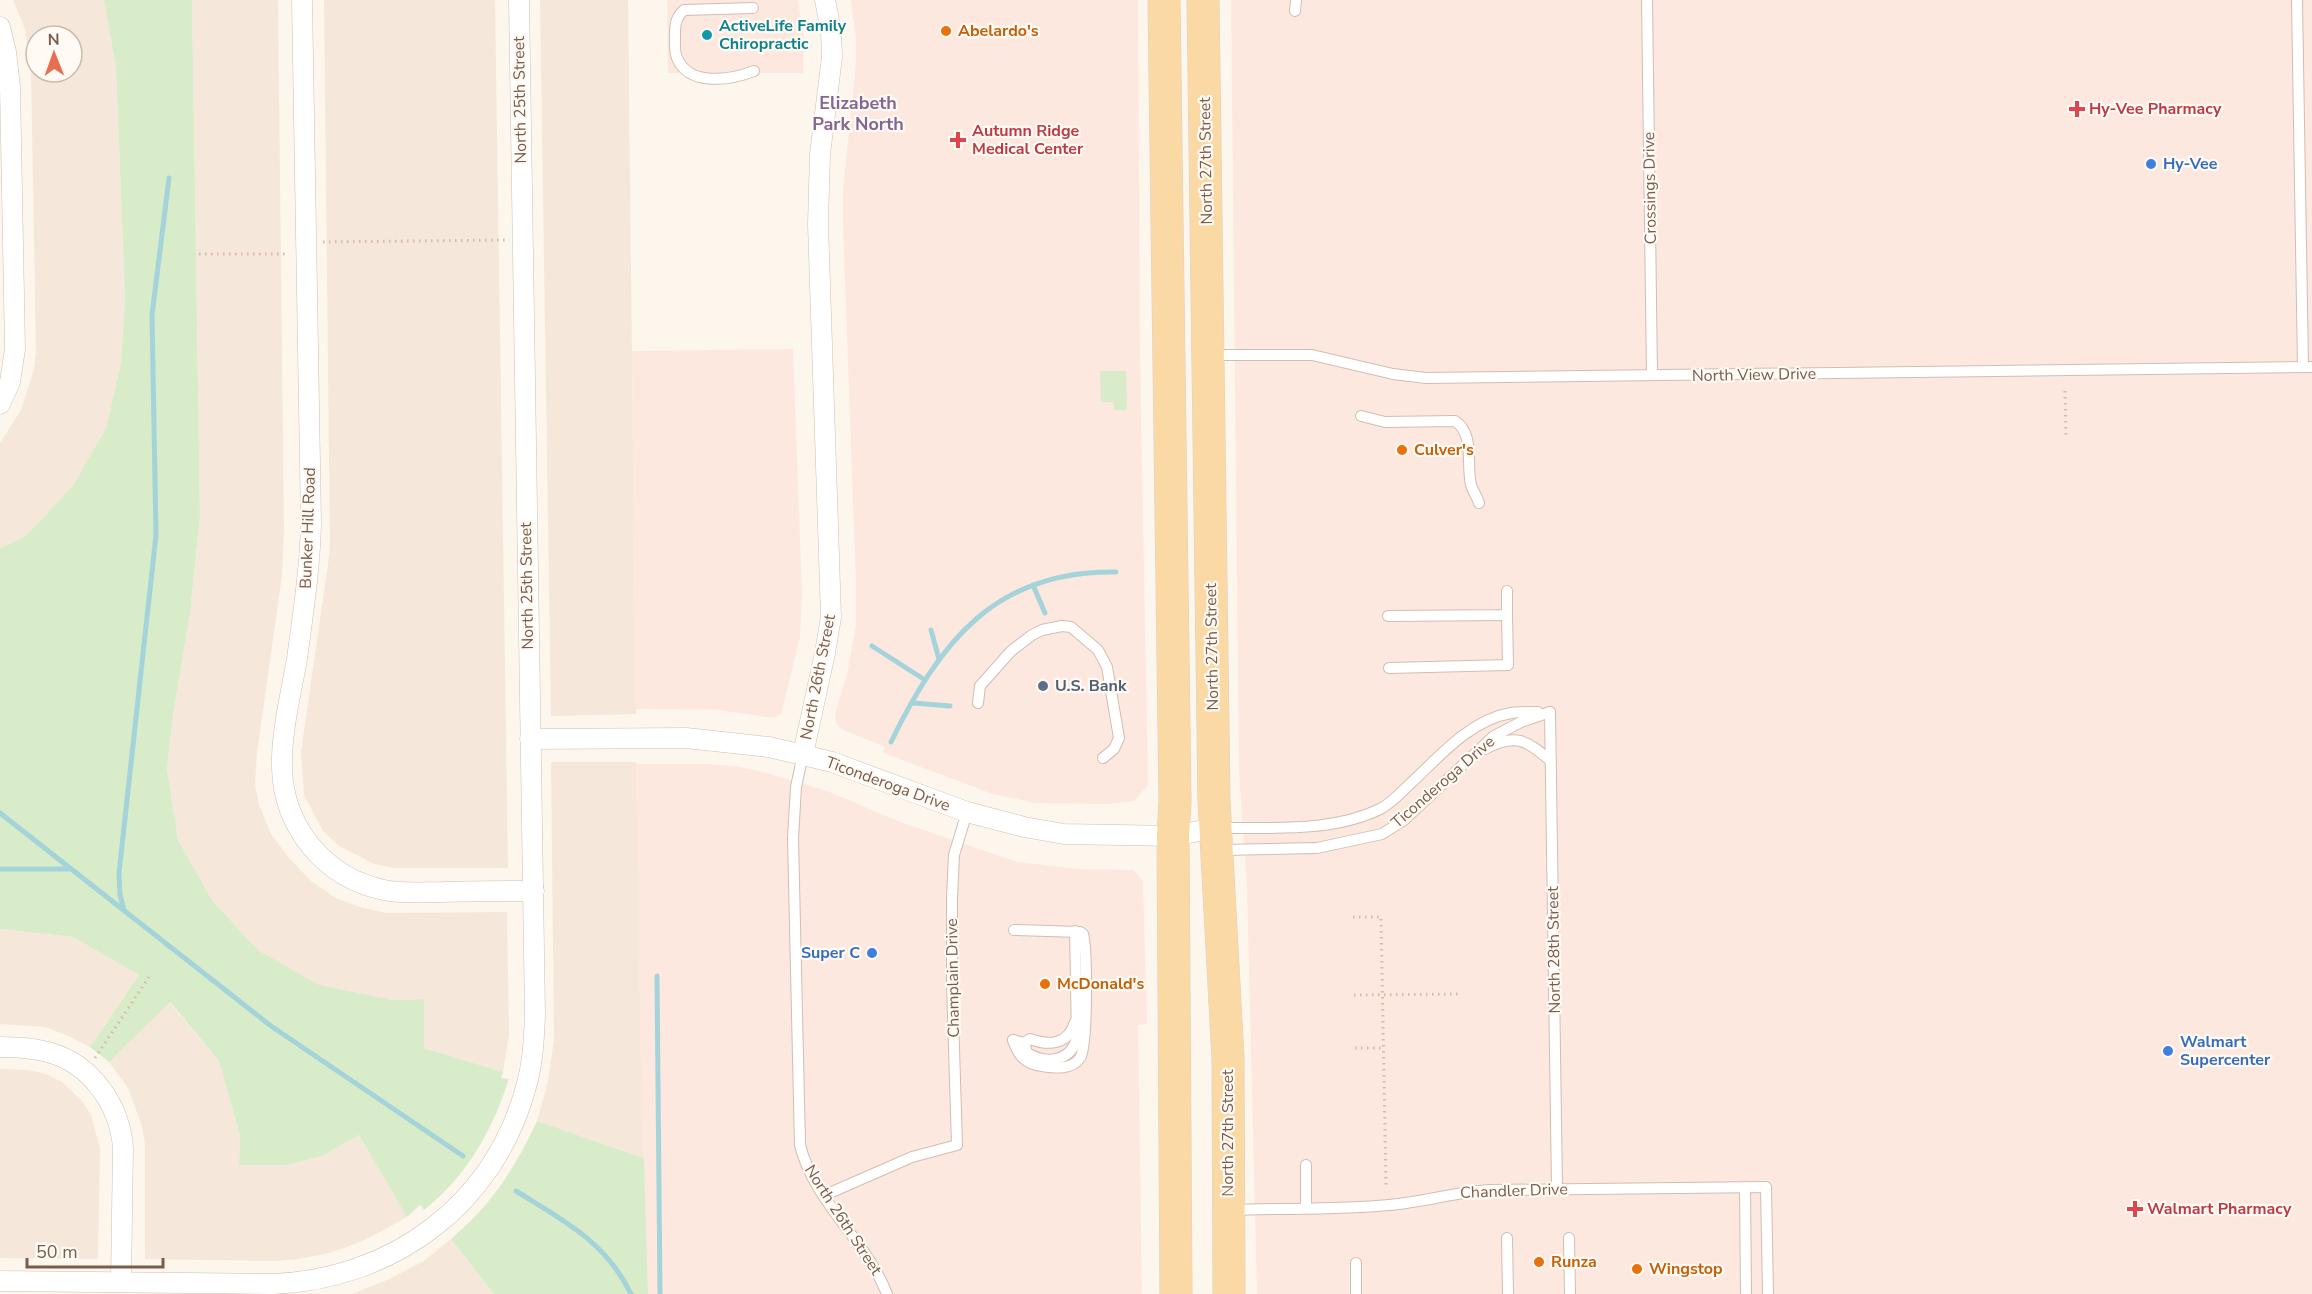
<svg xmlns="http://www.w3.org/2000/svg" width="2312" height="1294" viewBox="0 0 2312 1294" font-family="'Nunito Sans',sans-serif">
<style>
.residential{fill:#f5e8da;fill-rule:evenodd}
.commercial{fill:#fde8e0}
.green{fill:#d8ecc9}
.lines{fill:none;stroke-linecap:round;stroke-linejoin:round}
.stream{stroke:#a5d3da;stroke-width:5}
.service-casing{stroke:#d1beb0;stroke-width:12}
.minor-casing{stroke:#d1beb0;stroke-width:21}
.primary-casing{stroke:#dad1cd;stroke-width:33}
.path{stroke:#d9b8a5;stroke-width:3;stroke-dasharray:1.5 4.5;stroke-linecap:butt}
.service{stroke:#fff;stroke-width:10}
.minor{stroke:#fff;stroke-width:20}
.primary{stroke:#fbd9a5;stroke-width:32}
.food-dot{fill:#e8710a;stroke:#fffaf3;stroke-width:2}
.culture-dot{fill:#0f9aa8;stroke:#fffaf3;stroke-width:2}
.health-dot{fill:#e0444e;stroke:#fffaf3;stroke-width:2}
.shop-dot{fill:#3f7fe0;stroke:#fffaf3;stroke-width:2}
.service-dot{fill:#5c6f8a;stroke:#fffaf3;stroke-width:2}
.labels{text-anchor:middle;dominant-baseline:central;stroke-width:4.5;stroke-linejoin:round;paint-order:stroke}
.culture-label{font-size:16px;font-weight:bold;fill:#0d838f;stroke:#fffaf3;text-anchor:start}
.food-label{font-size:16px;font-weight:bold;fill:#c56008;stroke:#fffaf3;text-anchor:start}
.street-label{font-size:16px;fill:#7a5c4d;stroke:#fffaf3}
.health-label{font-size:16px;font-weight:bold;fill:#be3a42;stroke:#fffaf3;text-anchor:start}
.shop-label{font-size:16px;font-weight:bold;fill:#366cbe;stroke:#fffaf3;text-anchor:start}
.service-label{font-size:16px;font-weight:bold;fill:#4e5e75;stroke:#fffaf3;text-anchor:start}
.neighbourhood-label{font-size:18px;font-weight:bold;fill:#846695;stroke:#fffaf3}
</style>
<rect width="100%" height="100%" fill="#fdf6ec"/>
<!-- residential -->
<g class="residential">
<path d="M13,0h91l12,68 9,230 -4,64 -15,66 -34,59 -48,50 -24,11v-105l21,-33 13,-41 2,-18 -5,-278 -6,-44zM36,36h36v36h-36z"/>
<path d="M192,0h86l6,529 -2,46 -25,178 -2,31 4,21 12,29 18,24 22,23 25,17 24,9 27,6 120,-1 2,123 -6,37 -79,-24 -1,-49 -30,1 -74,-13 -63,-37 -44,-50 -34,-60 -11,-71 6,-53 17,-102 10,-98z"/>
<path d="M324,0h171l13,868h-113l-21,-4 -35,-18 -16,-15 -19,-36 -3,-43 29,-202z"/>
<path d="M540,0h88l8,714 -85,2z"/>
<path d="M551,762h85l8,396 -107,-37 11,-40 6,-42z"/>
<path d="M0,929l73,8 66,38 -49,72 -19,-10 -26,-10 -45,-3z"/>
<path d="M169,1002l50,59 21,75 -1,29h48l35,-9 37,-21 48,82 -38,21 -25,10 -19,6 -28,5 -21,2 -131,-2v-114l-3,-19 -14,-38 -19,-26z"/>
<path d="M0,1069l29,1 17,4 16,8 21,20 8,13 9,34 -2,110 -98,-1z"/>
<path d="M451,1239l43,55h-142l35,-14 37,-19z"/>
</g>
<!-- commercial -->
<g class="commercial">
<path d="M667,0h131l6,38 -1,35h-135z"/>
<path d="M851,0h287l2,351 8,434 -14,16 -27,3 -72,-1 -42,-9 -110,-41 2,-6 -44,-18 -5,-6 -1,-9 12,-40 9,-49v-40l-13,-360v-35l13,-127v-24z"/>
<path d="M1231,0h1081v1294h-1055l-10,-406 -8,-116z"/>
<path d="M793,349l9,245 -2,43 -19,77 -7,4 -56,-8 -82,-1 -4,-358z"/>
<path d="M636,764h70l35,3 29,7 57,17 76,32 114,39 62,7 54,1 10,11 4,143 -9,1 4,269h-494l-8,-260z"/>
</g>
<!-- green -->
<g class="green">
<path d="M104,0h88l8,516 -10,98 -17,102 -6,53 11,71 34,60 36,40 13,12 58,33 74,15 31,-1v49l79,24 -2,6 8,1c-17,52 -42,97 -85,131l-4,-5 -13,12 -48,-82 -37,21 -35,9h-48l1,-29 -21,-75 -49,-59 -61,60 -19,-15 49,-72 -66,-38 -73,-8v-381l24,-11 48,-50 34,-59 15,-66 4,-64 -9,-230z"/>
<path d="M1100,371h26l1,39h-13l-1,-8h-12z"/>
<path d="M537,1121l107,37 4,136h-154l-43,-55c42,-36 62,-68 86,-118z"/>
</g>
<g class="lines">
<!-- stream -->
<g class="stream">
<path d="M1033,585l12,28"/>
<path d="M931,630l8,29"/>
<path d="M872,646l53,34"/>
<path d="M913,703l37,3"/>
<path d="M891,742c49,-100 104,-172 225,-170"/>
<path d="M0,813l271,213 192,130"/>
<path d="M0,869h70"/>
<path d="M124,910l-4,-15 -1,-22 37,-338 -4,-220 17,-137"/>
<path d="M657,976l3,318"/>
<path d="M516,1191c47,29 90,51 115,103"/>
</g>
<!-- service casing -->
<g class="service-casing">
<g id="service">
<path d="M1647,0l5,375"/>
<path d="M2297,0l6,367"/>
<path d="M753,8l-69,2c-8,7 -9,14 -9,25 0,8 -1,16 2,23 12,29 54,22 77,13"/>
<path d="M1295,11l1,-11"/>
<path d="M1211,355h101l81,19 33,4 886,-11"/>
<path d="M1361,416l24,6 70,-1c20,13 11,43 16,64 2,6 6,12 8,18"/>
<path d="M1388,616l119,-1v-24"/>
<path d="M1389,668l119,-3 -1,-50"/>
<path d="M978,703l2,-17 31,-35 21,-16 10,-5 20,-4 9,1 27,23 9,17 12,71 -5,11 -11,9"/>
<path d="M1550,712l7,476"/>
<path d="M1485,749c31,-17 42,-8 66,12"/>
<path d="M803,754l-7,33 -3,51 7,307c14,57 66,95 87,149"/>
<path d="M1218,828c52,-1 113,5 162,-19 12,-6 21,-17 31,-26 29,-27 59,-63 100,-70 8,-1 18,-1 27,-1"/>
<path d="M1220,850l97,-2 65,-14 22,-14 90,-84 27,-14 29,-10"/>
<path d="M1013,1040c5,15 12,24 29,26 13,2 30,4 38,-8 8,-11 7,-109 3,-124l-3,-2 -66,-2"/>
<path d="M1013,1040l11,3 3,10c20,12 45,8 50,-16l-2,-106"/>
<path d="M1024,1043l6,-4c19,7 38,6 45,-17"/>
<path d="M1306,1165v43"/>
<path d="M1745,1187l1,107"/>
<path d="M825,1195l87,-38 45,-12 -5,-162v-86l2,-42 13,-43"/>
<path d="M1231,1210c53,-2 106,0 158,-5 34,-3 67,-13 101,-15l276,-3 2,107"/>
<path d="M1507,1238l1,56"/>
<path d="M1569,1238l1,56"/>
<path d="M1356,1263v31"/>
</g>
</g>
<!-- minor casing -->
<g class="minor-casing">
<g id="minor">
<path d="M302,0l9,523c-1,46 -8,90 -14,136 -6,34 -16,74 -15,108 1,60 43,111 102,123 19,4 39,2 59,2 30,-1 61,-1 91,-1"/>
<path d="M0,27l6,25 4,35 5,262 -5,33 -10,22"/>
<path d="M530,739l156,-1 83,9 63,15 135,50 57,15 40,7 109,2 42,-8"/>
<path d="M803,754l22,-101 6,-36 -13,-393 2,-70 12,-97 -1,-26 -6,-31"/>
<path d="M0,1047c17,0 35,1 51,6 41,12 69,53 72,95l-2,134"/>
<path d="M0,1281l273,3c120,-5 221,-79 253,-197 7,-24 8,-48 9,-72l-16,-1015"/>
</g>
</g>
<!-- primary casing -->
<g class="primary-casing">
<g id="primary">
<path d="M1164,0l11,802 -2,34 3,458"/>
<path d="M1203,0l11,801 14,257 1,236"/>
</g>
</g>
<!-- path -->
<g class="path">
<path d="M323,242l182,-2"/>
<path d="M199,254h86"/>
<path d="M2065,391l1,45"/>
<path d="M1353,917h28l5,268"/>
<path d="M1354,995l108,-1"/>
<path d="M1355,1048h29"/>
<path d="M95,1058l54,-81"/>
</g>
<!-- service -->
<use href="#service" class="service"/>
<!-- minor -->
<use href="#minor" class="minor"/>
<!-- primary -->
<use href="#primary" class="primary"/>
</g>
<!-- markers -->
<g class="food-dot">
<circle cx="946" cy="31" r="6"/>
<circle cx="1402" cy="450" r="6"/>
<circle cx="1045" cy="984" r="6"/>
<circle cx="1539" cy="1262" r="6"/>
<circle cx="1637" cy="1269" r="6"/>
</g>
<circle class="culture-dot" cx="707" cy="35" r="6"/>
<g class="health-dot">
<path d="M2074 100h6v6h6v6h-6v6h-6v-6h-6v-6h6z"/>
<path d="M955 131h6v6h6v6h-6v6h-6v-6h-6v-6h6z"/>
<path d="M2132 1200h6v6h6v6h-6v6h-6v-6h-6v-6h6z"/>
</g>
<g class="shop-dot">
<circle cx="2151" cy="164" r="6"/>
<circle cx="872" cy="953" r="6"/>
<circle cx="2168" cy="1051" r="6"/>
</g>
<circle class="service-dot" cx="1043" cy="686" r="6"/>
<g class="labels">
<!-- culture labels -->
<g class="culture-label">
<text x="719" y="26">ActiveLife Family<tspan x="719" dy="18">Chiropractic</tspan></text>
</g>
<!-- food labels -->
<g class="food-label">
<text x="958" y="31">Abelardo's</text>
<text x="1414" y="450">Culver's</text>
<text x="1057" y="984">McDonald's</text>
<text x="1551" y="1262">Runza</text>
<text x="1649" y="1269">Wingstop</text>
</g>
<!-- street labels -->
<g class="street-label">
<text transform="translate(520 100) rotate(-91)">North 25th Street</text>
<text transform="translate(1206 161) rotate(-91)">North 27th Street</text>
<text transform="translate(1650 188) rotate(-91)">Crossings Drive</text>
<text transform="translate(1754 375) rotate(-1)">North View Drive</text>
<text transform="translate(308 528) rotate(-88)">Bunker Hill Road</text>
<text transform="translate(527 586) rotate(-91)">North 25th Street</text>
<text transform="translate(1212 647) rotate(-91)">North 27th Street</text>
<text transform="translate(818 677) rotate(-79)">North 26th Street</text>
<text transform="translate(1443 782) rotate(-41)">Ticonderoga Drive</text>
<text transform="translate(888 784) rotate(20)">Ticonderoga Drive</text>
<text transform="translate(1554 950) rotate(-91)">North 28th Street</text>
<text transform="translate(953 978) rotate(-91)">Champlain Drive</text>
<text transform="translate(1228 1133) rotate(-90)">North 27th Street</text>
<text transform="translate(1514 1191) rotate(-2)">Chandler Drive</text>
<text transform="translate(843 1220) rotate(57)">North 26th Street</text>
</g>
<!-- health labels -->
<g class="health-label">
<text x="2089" y="109">Hy-Vee Pharmacy</text>
<text x="972" y="131">Autumn Ridge<tspan x="972" dy="18">Medical Center</tspan></text>
<text x="2147" y="1209">Walmart Pharmacy</text>
</g>
<!-- shop labels -->
<g class="shop-label">
<text x="2163" y="164">Hy-Vee</text>
<text x="860" y="953" text-anchor="end">Super C</text>
<text x="2180" y="1042">Walmart<tspan x="2180" dy="18">Supercenter</tspan></text>
</g>
<!-- service labels -->
<g class="service-label">
<text x="1055" y="686">U.S. Bank</text>
</g>
<!-- neighbourhood labels -->
<g class="neighbourhood-label">
<text x="858" y="103">Elizabeth<tspan x="858" dy="21">Park North</tspan></text>
</g>
</g>
<!-- north arrow -->
<g transform="translate(54 54) rotate(359)"><circle r="28" fill="#fffaf3" stroke="#cabbb1" stroke-width="1.5"/>
<path d="M0-4.5L10 22L0 15L-10 22Z" fill="#e76f51"/>
<text y="-9" font-size="16" font-weight="bold" text-anchor="middle" fill="#7a5c4d">N</text>
</g>
<!-- scale -->
<path d="M27 1258v9h136v-9" fill="none" stroke="#7a5c4d" stroke-width="3"/>
<text x="36" y="1258" font-size="18" fill="#7a5c4d" stroke="#fffaf3" stroke-width="4.5" paint-order="stroke">50 m</text>
</svg>
